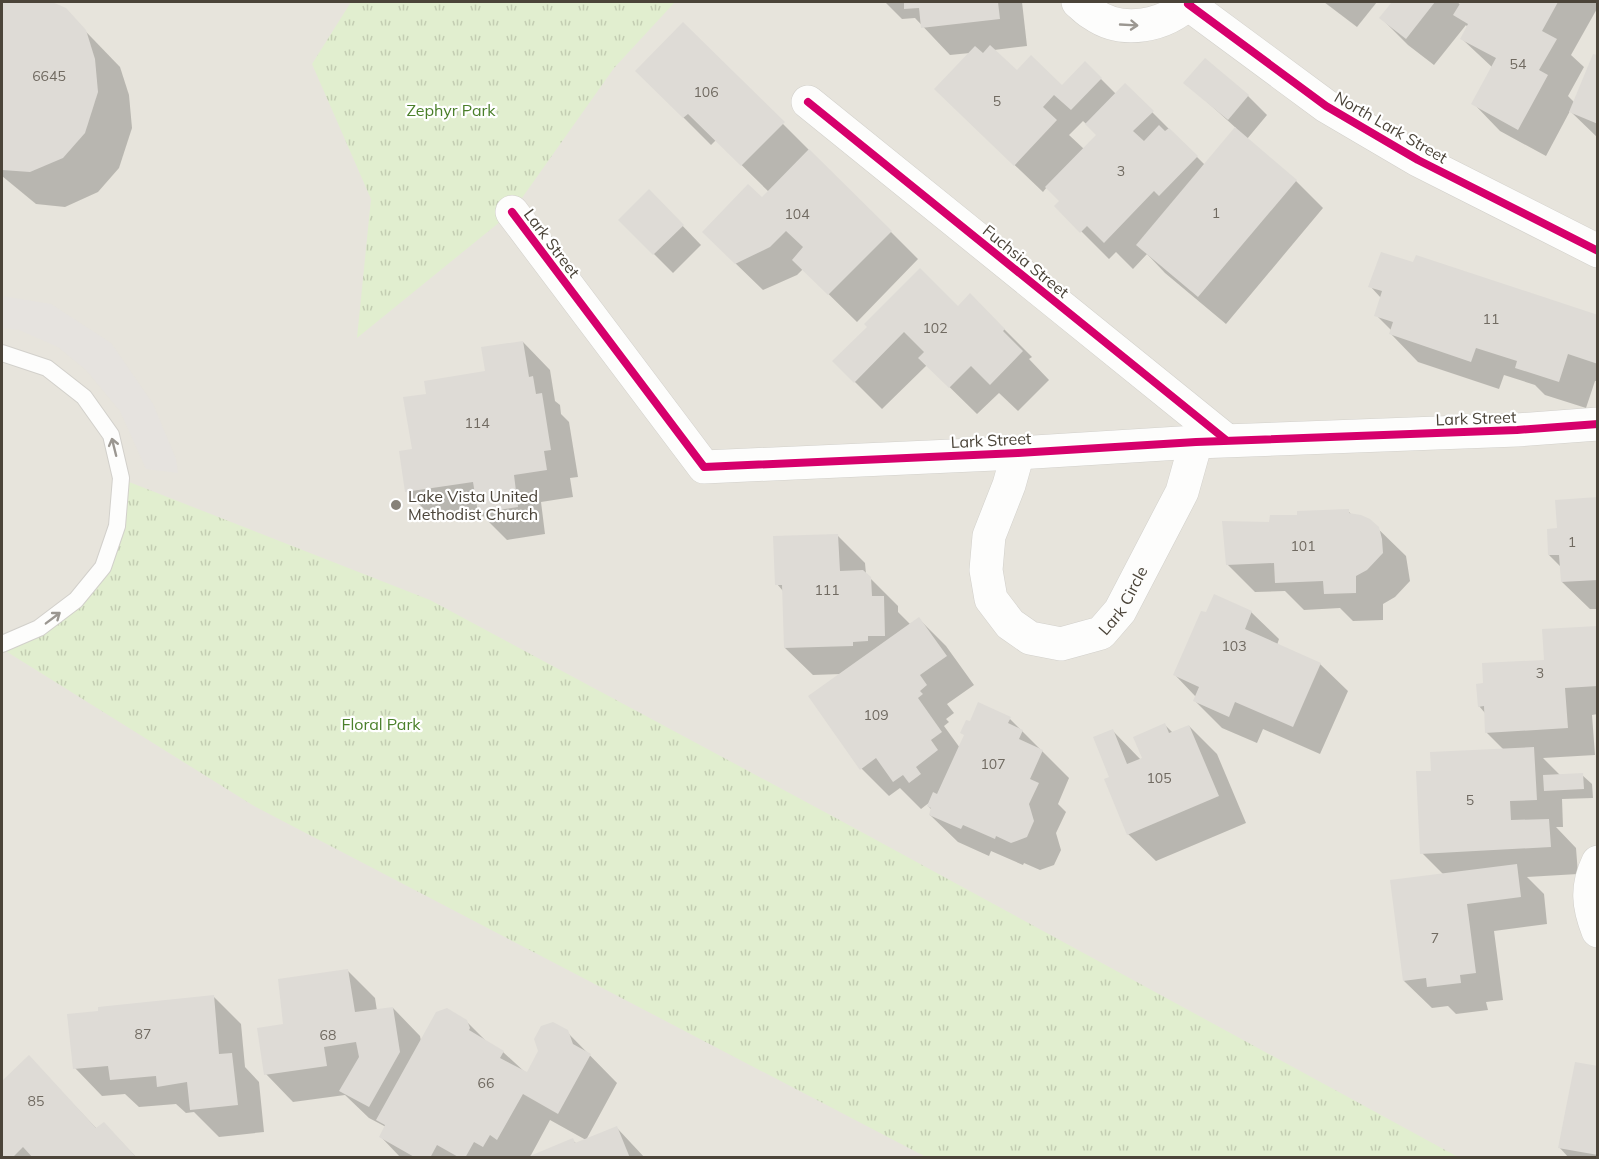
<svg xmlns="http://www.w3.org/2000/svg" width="1599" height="1159" viewBox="0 0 1599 1159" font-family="Mulish,sans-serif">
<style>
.residential{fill:#e7e4dc}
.park{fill:url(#park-tufts)}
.parking{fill:#e6e3df}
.shadow{fill:#0003;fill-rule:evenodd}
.building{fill:#dedbd6}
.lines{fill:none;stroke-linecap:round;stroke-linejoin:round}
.service-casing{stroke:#d2d0cb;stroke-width:18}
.minor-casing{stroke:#d2d0cb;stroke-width:34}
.service{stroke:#fdfdfc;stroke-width:16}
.minor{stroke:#fdfdfc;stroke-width:33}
.cycleway-casing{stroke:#fff;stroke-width:11}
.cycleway{stroke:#d6006c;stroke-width:8}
.oneway{stroke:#9b9791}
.poi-dot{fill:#868178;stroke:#fff;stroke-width:2}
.labels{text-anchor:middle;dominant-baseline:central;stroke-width:4.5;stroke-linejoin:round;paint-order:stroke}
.number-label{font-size:14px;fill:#706a61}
.park-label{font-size:16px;fill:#4a7f2a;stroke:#fff}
.street-label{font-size:16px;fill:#4b4439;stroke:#fff}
.poi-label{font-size:16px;fill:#4b4439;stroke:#fff;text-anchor:start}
</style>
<defs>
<pattern id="park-tufts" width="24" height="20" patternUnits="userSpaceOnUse" patternTransform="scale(1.5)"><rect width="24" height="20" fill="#e1eecf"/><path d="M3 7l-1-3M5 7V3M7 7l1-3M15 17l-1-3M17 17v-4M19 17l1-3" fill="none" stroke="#c3cdb2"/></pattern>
</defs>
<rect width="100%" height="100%" fill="#f4f2ee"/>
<!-- residential -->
<rect class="residential" x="2" y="2" width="1595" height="1155"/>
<!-- park -->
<g class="park">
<path d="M351,2h324l-61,66 -102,144 -155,126 14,-139 -59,-135z"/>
<path d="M124,480l306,120 404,217 624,340h-532l-672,-351 -250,-156 103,-80z"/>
</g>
<!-- parking -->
<path class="parking" d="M2,296l49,8 60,39 42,61 23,55 2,14 -32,-4 -26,-58 -34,-41 -28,-23 -39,-17 -17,-2z"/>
<!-- shadow -->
<g class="shadow">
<path d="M5,2h43l17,8 55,57 9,28 3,33 -13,40 -21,24 -33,15 -29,-3 -34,-28v-172z"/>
<path d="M885,2h137l5,44 -33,4 23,22 45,15 23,-24 31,31 9,-9 80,80 31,-37 -50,-45 19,-23 43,36 19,19 -20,24 49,42 27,27 -97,116 -61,-51 -18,-19 -14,15 -17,-17 -7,7 -53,-53 5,-4 -14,-15 -4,5 -80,-76 7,-63 -20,2 -35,-37 -13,1zM1083,121l15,14 -14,14 -15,-14z"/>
<path d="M1324,2h53l-20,25z"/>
<path d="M1394,2h63l4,3 2,-3h135v5l-27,48 13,12 -16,29 7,7 23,-46v81l-28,-27 -24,45 -46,-25 -27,-28 20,-35 -31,-29 6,-11 -2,-3 -32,40 -26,-20 -27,-27z"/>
<path d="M683,24l235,235 -61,63 -54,-53 -6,6 -34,15 -32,-31 31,-59 7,-8 -53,-52 -5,5 -74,-74z"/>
<path d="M649,191l52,54 -28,28 -53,-53z"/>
<path d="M1370,286l228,31v64h-3l-9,27 -41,-13 -10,-10 -31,-10 -5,14 -81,-27 -27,-28 1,-3 -16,-16 5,-17z"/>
<path d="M970,295l62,62 -3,2 20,21 -31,31 -19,-18 -22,21 -50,-49 -45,44 -48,-48 124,-53z"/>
<path d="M523,342l27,28 5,31 5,4 1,9 8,8 9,55 -8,1 3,19 -32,5 4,32 -38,6 -28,-28 -45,7 -27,-27 6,-42 14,-55 60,-23z"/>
<path d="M1598,499v110h-8l-28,-27 -1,-15 -12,-12 10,-25z"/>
<path d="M1348,511l4,4 17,5 37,36 4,25 -15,16 -12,7v16l-30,1 -13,-13 -36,2 -19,-19 -30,1 -28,-28 44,-40 27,-7z"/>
<path d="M837,535l28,28 1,11 32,32v6l13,13 8,-6 27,27 28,39 -27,19 7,9 -8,6 3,3 -5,4 16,22 50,-29 59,59 -11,26 8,8 -10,21 5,17 -7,15 -14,5 -16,-7 -1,2 -32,-14 -2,5 -31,-14 -28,-27 2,-5 -4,-4 2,-4 -9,7 -21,-21 -11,8 -27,-27 -52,-73 31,-22 -28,1 -28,-27 -2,-57 -6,-7z"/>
<path d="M1251,612l28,27 -2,6 43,19 28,27 -28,63 -57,-25 -6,14 -35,-15 -27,-27 1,-4 -21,-22 32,-61z"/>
<path d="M1598,627v87l-6,1 3,40 -52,3 18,18 21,-1 10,9 1,14 -31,1 1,28h-7l20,21 2,26 -51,3 17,17 3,30 -53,7 9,69 -17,2 2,8 -32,4 -8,-8 -16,2 -28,-27 40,-106 -22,-22 11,-81 71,-22 -18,-18 -1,-19 -6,-7z"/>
<path d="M1165,725l8,8 16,-7 28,28 29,69 -90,38 -28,-27 -17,-57 2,-46 28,29z"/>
<path d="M348,971l27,27 2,13 16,-3 27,28 1,5 45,-20 22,22 15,9 24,22 40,-42 50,51 -31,57 -36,-20 -20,37 42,-17 5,4 40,-16 28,30h-244l-20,-21 5,-10 -17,-9 -24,-23 -52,7 -27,-28 19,-49z"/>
<path d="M213,996l28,28 4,43 14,15 5,50 -45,5 -25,-25 -8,1 -10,-9 -37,3 -14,-13 -23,2 -27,-28z"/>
<path d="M29,1058l68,71 7,-5 33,34h-135v-75z"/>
<path d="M1598,1068v90h-29l-10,-11z"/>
</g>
<!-- building -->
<g class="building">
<path d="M2,2h50l14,6 20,22 9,29 3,33 -13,41 -22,25 -33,14 -28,-2z"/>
<path d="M904,2h94l2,17 -79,9 -2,-20 -15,1z"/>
<path d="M1392,2h43l-29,37 -27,-21z"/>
<path d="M1461,2h97l-16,29 15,8 -18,31 9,5 -30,55 -47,-26 25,-46 -36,-19 8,-15 -15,-9z"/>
<path d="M683,22l102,100 -44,44 -53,-52 -5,4 -48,-47z"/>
<path d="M990,45l27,25 14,-15 31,30 23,-24 17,17 -31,32 -17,-15 -11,12 14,13 -43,46 -80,-77 41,-43 8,7z"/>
<path d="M1593,54l5,1v69l-29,-12z"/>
<path d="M1205,58l44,37 -21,25 -45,-37z"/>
<path d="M1125,83l29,28 -21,20 11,10 15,-16 6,6 4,-3 29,28 -39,40 -5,-5 -50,52 -17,-17 -7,7 -26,-27 5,-5 -14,-14 51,-52 -11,-11z"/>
<path d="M1235,127l62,53 -99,117 -62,-52z"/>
<path d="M809,149l83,82 -64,64 -36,-35 11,-13 -17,-16 -16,16 -35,17 -33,-32 46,-48 14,13z"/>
<path d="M649,189l35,36 -31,30 -35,-35z"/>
<path d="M1381,252l32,10 3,-7 182,60v49l-30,-10 -9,28 -44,-14 2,-7 -41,-13 -5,14 -82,-28 4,-12 -19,-6 8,-25 -14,-4z"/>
<path d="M920,268l38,38 12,-13 35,36 -2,2 20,20 -33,34 -19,-19 -22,22 -31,-30 6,-6 -20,-20 -50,51 -22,-22 35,-34 -3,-3z"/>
<path d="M523,341l6,36 4,-1 3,18 6,-1 9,57 -7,1 3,19 -33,5 4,32 -40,6 -5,-31 -68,10 -6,-41 13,-2 -9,-52 23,-3 -2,-13 61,-10 -4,-24z"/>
<path d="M1598,497v83l-37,2 -2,-27h-11l-1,-26 10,-1 -2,-28z"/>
<path d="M1349,509v4l12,2 9,4 9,8 3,12 1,14 -16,17 -11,6v17l-32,1 -1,-13 -48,2 -1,-20 -48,2 -4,-44 47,1 1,-7h27v-4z"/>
<path d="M838,534l2,37 23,-1 8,7 1,19h12l1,40h-17v5l-15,1v4l-69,2 -2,-63h-7l-2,-49z"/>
<path d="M1214,594l38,17 -7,18 76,34 -28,64 -58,-25 -6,15 -36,-16 6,-14 -26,-12 28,-64 5,1z"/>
<path d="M919,617l28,39 -27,19 7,10 -7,6 3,3 -5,4 24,34 -11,8 7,10 -22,17 5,7 -12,9 -6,-8 -10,7 -17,-24 -16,12 -52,-74z"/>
<path d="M1598,626v60l-33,2 3,40 -83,5 -1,-27 -6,1 -2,-23 7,-1 -1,-20 62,-3 -2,-31z"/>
<path d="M978,702l33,15 -3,6 15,7 -4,9 24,11 -13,29 9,4 -10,21 5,17 -7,16 -16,6 -15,-7 -1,3 -32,-14 -2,4 -32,-14 2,-7 -4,-2 6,-14 4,2 27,-59 -4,-2 6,-13 4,1z"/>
<path d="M1165,723l4,10 20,-8 30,71 -92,39 -23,-56 5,-2 -16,-40 20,-8 14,35 15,-6 -9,-21z"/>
<path d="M1534,747l3,53 -27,1 1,19 38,-1 2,28 -131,7 -4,-83h15l-1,-19z"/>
<path d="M1583,773l1,16 -40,2 -1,-16z"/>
<path d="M1517,864l4,33 -54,7 9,69 -16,2 1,8 -34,4 -1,-9 -23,3 -13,-101z"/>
<path d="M348,969l7,43 38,-5 7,45 -31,55 -30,-16 20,-34 -3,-15 -32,5 3,19 -63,9 -7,-47 26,-4 -5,-45z"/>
<path d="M214,995l5,59 13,-1 6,52 -48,5 -3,-28 -30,5 -1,-11 -46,4 -2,-14 -35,3 -6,-55 31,-3v-4z"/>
<path d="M447,1008l20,12 3,8 -1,2 35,21 -4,7 27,14 11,-21 -4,-12 7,-13 12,-4 15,8 5,14 18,10 -33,60 -35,-20 -26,46 -7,-5 -7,12 -9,-5 -9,16h-5l-23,-13 -7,13h-14l-37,-21 6,-12 -9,-5 60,-108z"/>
<path d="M29,1055l67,73 8,-6 33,36h-104l-10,-11 -11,11h-10v-77z"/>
<path d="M1575,1062l23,4v89l-40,-7z"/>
<path d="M617,1126l13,32h-105l48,-20 2,5z"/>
</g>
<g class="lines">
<!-- service casing -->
<g class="service-casing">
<path id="service" d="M2,353l45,15 37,29 27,38 10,43 -4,48 -14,41 -27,33 -37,28 -37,16"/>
</g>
<!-- minor casing -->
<g class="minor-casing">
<g id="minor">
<path d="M1078,2c5,4 9,9 15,12 30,21 72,12 97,-12"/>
<path d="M1188,4l138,102 92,54 180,91"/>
<path d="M808,102l418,338"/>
<path d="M512,212l192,255 314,-14 178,-11 321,-12 81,-6"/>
<path id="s1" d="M1018,453l-9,32 -20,51 -3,34 5,29 19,25 20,14 31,6 40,-11 19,-22 62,-119 14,-50"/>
<path d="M1598,862c-12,25 -10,44 0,69"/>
</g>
</g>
<!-- service -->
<use href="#service" class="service"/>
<!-- minor -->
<use href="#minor" class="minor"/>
<!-- cycleway casing -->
<g class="cycleway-casing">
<g id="cycleway">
<path d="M1190,2l-2,2 138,102 92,54 180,91"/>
<path d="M808,102l418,338"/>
<path d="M512,212l192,255 314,-14 178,-11 321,-12 81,-6"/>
</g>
</g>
<!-- cycleway -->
<use href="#cycleway" class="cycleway"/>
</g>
<!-- one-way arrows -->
<defs><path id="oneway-shaft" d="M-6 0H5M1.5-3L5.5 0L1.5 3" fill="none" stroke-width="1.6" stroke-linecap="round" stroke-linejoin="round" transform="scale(1.5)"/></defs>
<g class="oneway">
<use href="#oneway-shaft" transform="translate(1129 25) rotate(3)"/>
<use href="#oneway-shaft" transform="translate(114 447) rotate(-104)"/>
<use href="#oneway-shaft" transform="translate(53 618) rotate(-37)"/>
</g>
<!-- markers -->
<circle class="poi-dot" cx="396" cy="505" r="6"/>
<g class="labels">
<!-- number labels -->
<g class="number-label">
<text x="1518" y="64">54</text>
<text x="49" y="76">6645</text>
<text x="706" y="92">106</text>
<text x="997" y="101">5</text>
<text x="1121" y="171">3</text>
<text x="1216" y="213">1</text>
<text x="797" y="214">104</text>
<text x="1491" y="319">11</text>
<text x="935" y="328">102</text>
<text x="477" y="423">114</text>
<text x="1572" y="542">1</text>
<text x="1303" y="546">101</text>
<text x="827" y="590">111</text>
<text x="1234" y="646">103</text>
<text x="1540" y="673">3</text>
<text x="876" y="715">109</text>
<text x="993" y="764">107</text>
<text x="1159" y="778">105</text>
<text x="1470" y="800">5</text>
<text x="1435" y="938">7</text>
<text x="143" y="1034">87</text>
<text x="328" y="1035">68</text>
<text x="486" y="1083">66</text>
<text x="36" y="1101">85</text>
</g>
<!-- park labels -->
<g class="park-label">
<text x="451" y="110">Zephyr Park</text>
<text x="381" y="724">Floral Park</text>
</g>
<!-- street labels -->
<g class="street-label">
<text transform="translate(1391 127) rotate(30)">North Lark Street</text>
<text transform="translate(552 243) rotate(53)">Lark Street</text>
<text transform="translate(1026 261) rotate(39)">Fuchsia Street</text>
<text transform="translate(1476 418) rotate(-2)">Lark Street</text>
<text transform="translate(991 440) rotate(-3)">Lark Street</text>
<text stroke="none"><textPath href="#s1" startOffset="320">Lark Circle</textPath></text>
</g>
<!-- poi labels -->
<g class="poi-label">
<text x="408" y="496">Lake Vista United<tspan x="408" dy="18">Methodist Church</tspan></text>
</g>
</g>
<!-- border -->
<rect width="1599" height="1159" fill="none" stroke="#4b4439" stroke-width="6"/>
</svg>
